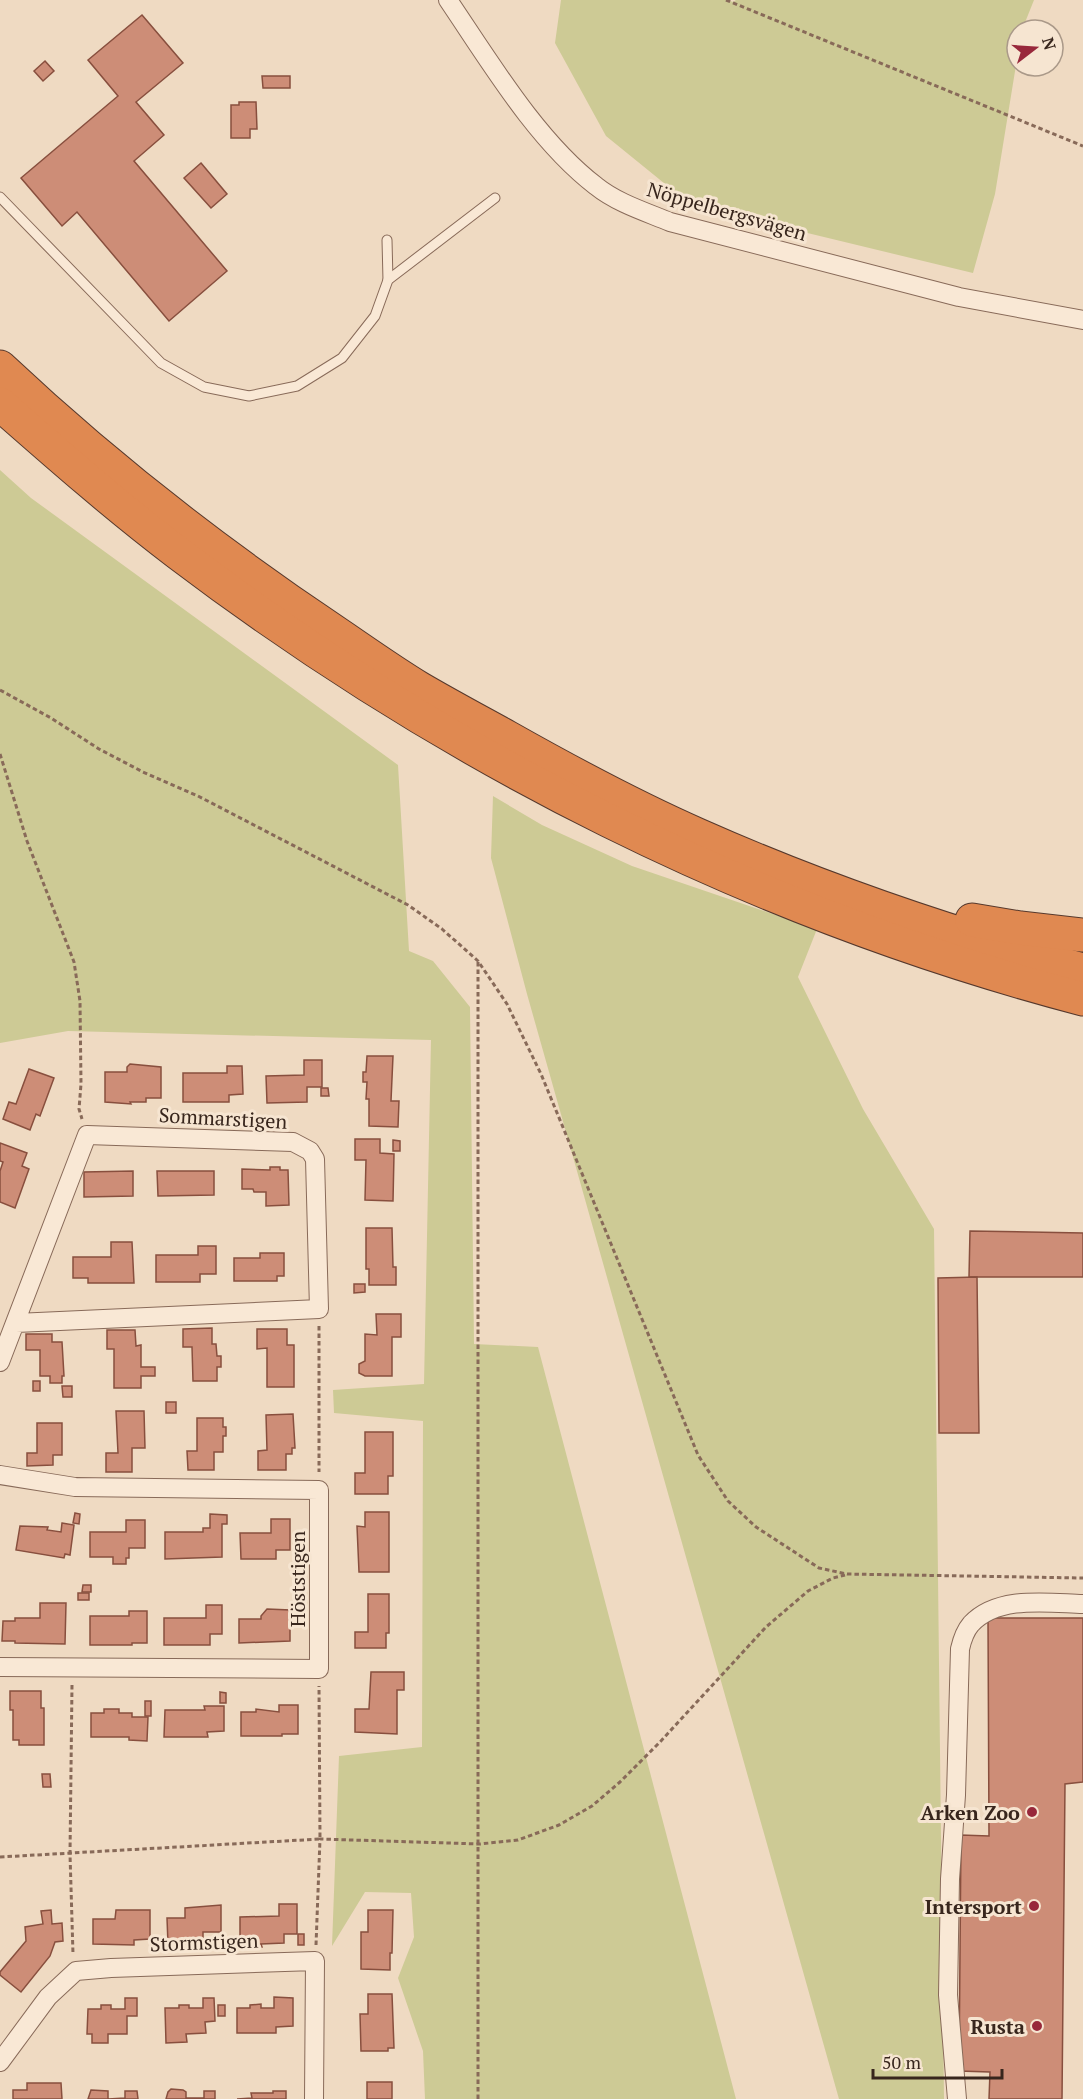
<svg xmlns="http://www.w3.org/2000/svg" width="1083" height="2099" viewBox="0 0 1083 2099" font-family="'PT Serif',serif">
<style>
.green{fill:#cdca95}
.building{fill:#cd8d77;stroke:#884f3e;stroke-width:1.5}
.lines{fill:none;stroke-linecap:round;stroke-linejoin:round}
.lane-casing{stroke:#886a59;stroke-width:11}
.street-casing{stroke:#886a59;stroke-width:20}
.highway-casing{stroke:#56392d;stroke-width:35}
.path{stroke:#886a59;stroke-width:3;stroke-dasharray:4.5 3;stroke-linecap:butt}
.lane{stroke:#f9e8d5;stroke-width:9}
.street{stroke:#f9e8d5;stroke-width:18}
.highway{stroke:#e08951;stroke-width:33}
.poi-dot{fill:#98283b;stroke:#f6e5d1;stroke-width:2}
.labels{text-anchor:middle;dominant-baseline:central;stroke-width:6;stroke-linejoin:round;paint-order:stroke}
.street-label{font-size:20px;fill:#38261d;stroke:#f6e5d1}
.poi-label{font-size:20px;font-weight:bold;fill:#38261d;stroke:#f6e5d1;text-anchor:end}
</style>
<rect width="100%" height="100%" fill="#efdac2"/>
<!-- green -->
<g class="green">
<path d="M561,0h166l6,2 3,-2h298l-12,30h-5v29l-22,135 -22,79 -282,-68 -85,-69 -51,-93z"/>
<path d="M0,470l31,28 367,267 11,186 24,10 37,46 4,337 64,3 198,752h-311l-2,-48 -25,-73 16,-41 -3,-44 -46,-1 -33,54 7,-190 83,-9 1,-326 -89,-8 -1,-23 91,-6 7,-344 -363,-9 -68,12z"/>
<path d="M493,796l49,29 90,41 185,63 -19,48 65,132 71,120 10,870h-105l-312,-1105 -36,-136z"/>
</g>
<!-- building -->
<g class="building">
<path d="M142,15l41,48 -47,39 28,33 -30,26 93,110 -58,50 -92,-109 -15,14 -41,-48 97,-82 -30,-36z"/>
<path d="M45,61l9,10 -11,10 -9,-10z"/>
<path d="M262,76h28v12h-27z"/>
<path d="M239,102h17l1,27h-7v9h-19v-33h8z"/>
<path d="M201,163l26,31 -16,14 -27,-30z"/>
<path d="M367,1056h26l-2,45h8l-1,26 -29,-1v-27h-3l1,-17h-4v-10h3z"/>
<path d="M304,1060h18v27h-15v15l-40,1 -1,-27 38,-1z"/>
<path d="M130,1064l31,3v31h-15v4h-16l1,2 -26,-2v-30h22v-5z"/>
<path d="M227,1066h15l1,28 -14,1v7h-46v-29h44z"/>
<path d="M29,1069l25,9 -14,38 -4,-2 -6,16 -27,-11 6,-17 7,2z"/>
<path d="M321,1088h7l1,8h-8z"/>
<path d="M355,1139h25v14l14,1 -1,47 -28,-1 1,-40h-11z"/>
<path d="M393,1140l7,1v10h-7z"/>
<path d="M0,1143l27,10 -5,13 7,3 -14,39 -15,-6v-31l3,-9 -3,-1z"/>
<path d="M270,1167h10v3h8l1,35 -23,1v-14h-12l-1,-3h-11v-20l28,1z"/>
<path d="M133,1171v25l-49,1v-25z"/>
<path d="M157,1171h57v24l-56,1z"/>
<path d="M366,1228h26l1,39h3v18h-27v-16h-3z"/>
<path d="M970,1231l113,2v44h-114z"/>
<path d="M111,1242h21l2,41h-46v-5h-15v-21h38z"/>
<path d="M198,1246h18v28h-16v8h-44v-27h42z"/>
<path d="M260,1253h24v23h-7v5h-43v-23h26z"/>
<path d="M977,1277l2,156h-40l-1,-155z"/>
<path d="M354,1284h11v8l-11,1z"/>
<path d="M376,1314h25v23h-9v39h-27l-6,-3v-9l6,-3v-27l12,1z"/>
<path d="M212,1328v16h4l1,12h4v11h-4v14h-24l-1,-34h-9v-18z"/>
<path d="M257,1329h30v16h7v42h-27v-39l-10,1z"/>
<path d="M107,1330h28l1,16 5,-1v22h14v9h-14v12h-27v-39h-7z"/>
<path d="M26,1334h26v8h10l2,34h-2v7h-12v-7h-10v-26h-14z"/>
<rect x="33" y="1381" width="7" height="10"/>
<path d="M62,1386h10v11h-9z"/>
<rect x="166" y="1402" width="10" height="11"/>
<path d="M116,1411h28l1,37h-13v24h-26v-19h12z"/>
<path d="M293,1414l2,34h-3v6h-6v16h-28v-19l9,-1 -1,-35z"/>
<path d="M197,1418h26v9h3v9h-3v16h-9v18h-26l-1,-19h10z"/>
<path d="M37,1423h25v32h-9v10l-26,1v-13h10z"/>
<path d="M365,1432h28v44h-5v18h-33v-21h10z"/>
<path d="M365,1512h24v60h-30l-2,-46 8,1z"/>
<path d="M75,1513l5,1 -1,10 -6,-1z"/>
<path d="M210,1514l17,1v9h-5v33l-57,2v-27h38v-4h7z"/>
<path d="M271,1519h19v31h-14v9h-35l-1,-26h31z"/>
<path d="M126,1520h19v28h-16v10h-3v6h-13v-7h-23v-25h36z"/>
<path d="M62,1523l12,2 -4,30 -5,-1 -1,4 -48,-8 4,-24 28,1 -1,3 14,2z"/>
<path d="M83,1585h8v7h-9z"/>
<rect x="78" y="1593" width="11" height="7"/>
<path d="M368,1594h21v39h-3v15h-31v-16h13z"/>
<path d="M40,1603h26l-1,41 -50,-1v-2h-13l1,-20h12v-3h25z"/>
<path d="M206,1605h16v29h-12v11h-46v-27h42z"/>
<path d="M267,1609l23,1v31l-51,2v-24h22v-3z"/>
<path d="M129,1611h18v32h-15v2h-42v-29h39z"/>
<path d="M988,1618h95v164l-18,2 -3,315h-73l1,-27 -31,-1 2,-236 28,1z"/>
<path d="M371,1672h33v18h-7v44l-42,-2v-23h14z"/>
<path d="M10,1691h31v17h3v37h-25v-5h-6v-30h-3z"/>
<path d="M220,1692l6,1v10h-6z"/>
<rect x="145" y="1701" width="6" height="15"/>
<path d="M279,1705h19v29h-16v2h-41v-24h15v-3l23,3z"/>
<path d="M204,1706h20v25l-17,1 1,5h-44l1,-27h40z"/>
<path d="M104,1709h15v4h13v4h16l-1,24 -18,-1v-3h-38v-24h13z"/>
<path d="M42,1774h8l1,13h-8z"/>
<path d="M279,1904h18v30h-13v9l-23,1 1,3 -22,-2v-28l39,-1z"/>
<path d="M221,1905v27h-18v12h-35l-1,-26h18v-10z"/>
<path d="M51,1910l1,14 10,-1 1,18 -8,1 -5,14 -29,36 -21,-17v-3l26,-31 -1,-14 18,-3 -2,-13z"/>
<path d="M116,1910h34v29l-16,1v5l-41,-1v-25h22z"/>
<path d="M368,1910h25l-1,43h-2v17l-29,-1v-37h7z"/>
<rect x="298" y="1934" width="6" height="11"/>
<path d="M368,1994h24l2,54h-6v3h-27l-1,-37h8z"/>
<path d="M274,1997l19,1v28l-17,1v6h-39v-25h13v-3l11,-1v4h13z"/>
<path d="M125,1998h12v18h-10v18h-19v9h-16v-9h-5l1,-25h13v-4h10v4h14z"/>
<path d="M203,1998h11l1,23 -10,1 1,11 -20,1 1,8 -21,1 -1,-35h14v-3h10v3h14z"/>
<rect x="218" y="2005" width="7" height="11"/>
<rect x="367" y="2082" width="25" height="17"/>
<path d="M27,2083h34l1,16h-49v-9h14z"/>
<path d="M171,2089l12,1 3,2v6h18v-7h11v8h-49l2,-7z"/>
<path d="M91,2090l17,1v8l17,-1v-7h12l1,8h-50z"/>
<path d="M273,2091h13v8h-49l15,-1 -1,-5h22z"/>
</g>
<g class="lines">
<!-- lane casing -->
<g class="lane-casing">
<g id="lane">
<path d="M0,197l161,166 43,24 45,9 48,-10 45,-28 33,-42 13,-36 107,-82"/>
<path d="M387,240l1,40"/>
</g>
</g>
<!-- street casing -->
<g class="street-casing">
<g id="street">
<path d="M448,0c42,62 89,141 148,186 21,17 50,26 74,36l289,75 124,23"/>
<path d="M0,1362l87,-227 206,7 17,9 5,8 4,150 -303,14"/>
<path d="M0,1475l75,12 244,3v179l-319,-2"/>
<path d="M0,2062l48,-65 28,-26 35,-3 204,-7 -1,138"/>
<path d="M957,2099l-9,-104 2,-116 6,-84 4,-146c2,-9 5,-18 11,-25 27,-29 77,-21 112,-20"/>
</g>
</g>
<!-- highway casing -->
<g class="highway-casing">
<g id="highway">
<path d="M0,367c104,98 217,186 335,265 28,19 56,39 84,56 29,17 59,33 88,49 62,35 125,69 191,98 124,55 253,99 385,135"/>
<path d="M0,404c58,51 116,102 178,149 270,205 577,360 905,446"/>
<path d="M972,920l48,8 63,7"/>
</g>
</g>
<!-- path -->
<g class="path">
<path d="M726,0l357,146"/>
<path d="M0,690l51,28 48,31 44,23 55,24 210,109 34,24 36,32 29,43 34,70 157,381 30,46 28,26 63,41 28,6 236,4"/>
<path d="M0,754l27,87 47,121 6,39 1,83 -2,25 3,10"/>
<path d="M478,962v1137"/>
<path d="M319,1326v146"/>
<path d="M72,1685l-2,169 3,100"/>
<path d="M0,1857l320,-18 -1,-153"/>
<path d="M316,1945l4,-106 160,5 38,-4 41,-15 33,-19 28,-24 40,-40 106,-115 42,-36 25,-13 12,-3"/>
</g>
<!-- lane -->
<use href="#lane" class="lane"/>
<!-- street -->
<use href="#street" class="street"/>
<!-- highway -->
<use href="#highway" class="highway"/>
</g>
<!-- markers -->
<g class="poi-dot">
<circle cx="1032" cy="1812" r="6"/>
<circle cx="1034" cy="1906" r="6"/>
<circle cx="1037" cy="2026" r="6"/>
</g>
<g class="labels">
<!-- street labels -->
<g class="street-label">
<text transform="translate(727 211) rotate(16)">Nöppelbergsvägen</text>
<text transform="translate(223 1118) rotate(3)">Sommarstigen</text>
<text transform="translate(297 1579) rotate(-90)">Höststigen</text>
<text transform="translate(204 1942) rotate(-2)">Stormstigen</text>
</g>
<!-- poi labels -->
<g class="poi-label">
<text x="1020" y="1812">Arken Zoo</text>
<text x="1022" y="1906">Intersport</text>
<text x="1025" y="2026">Rusta</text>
</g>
</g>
<!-- north arrow -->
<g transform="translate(1035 48) rotate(73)"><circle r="28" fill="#f6e5d1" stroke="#aa9989" stroke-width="1.5"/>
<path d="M0-4.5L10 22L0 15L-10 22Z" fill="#98283b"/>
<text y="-9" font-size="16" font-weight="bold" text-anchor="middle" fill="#38261d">N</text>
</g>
<!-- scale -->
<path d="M873 2069v9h129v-9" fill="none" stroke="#38261d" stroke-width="3"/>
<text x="882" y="2069" font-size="18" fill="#38261d" stroke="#f6e5d1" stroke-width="4.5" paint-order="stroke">50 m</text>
</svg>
